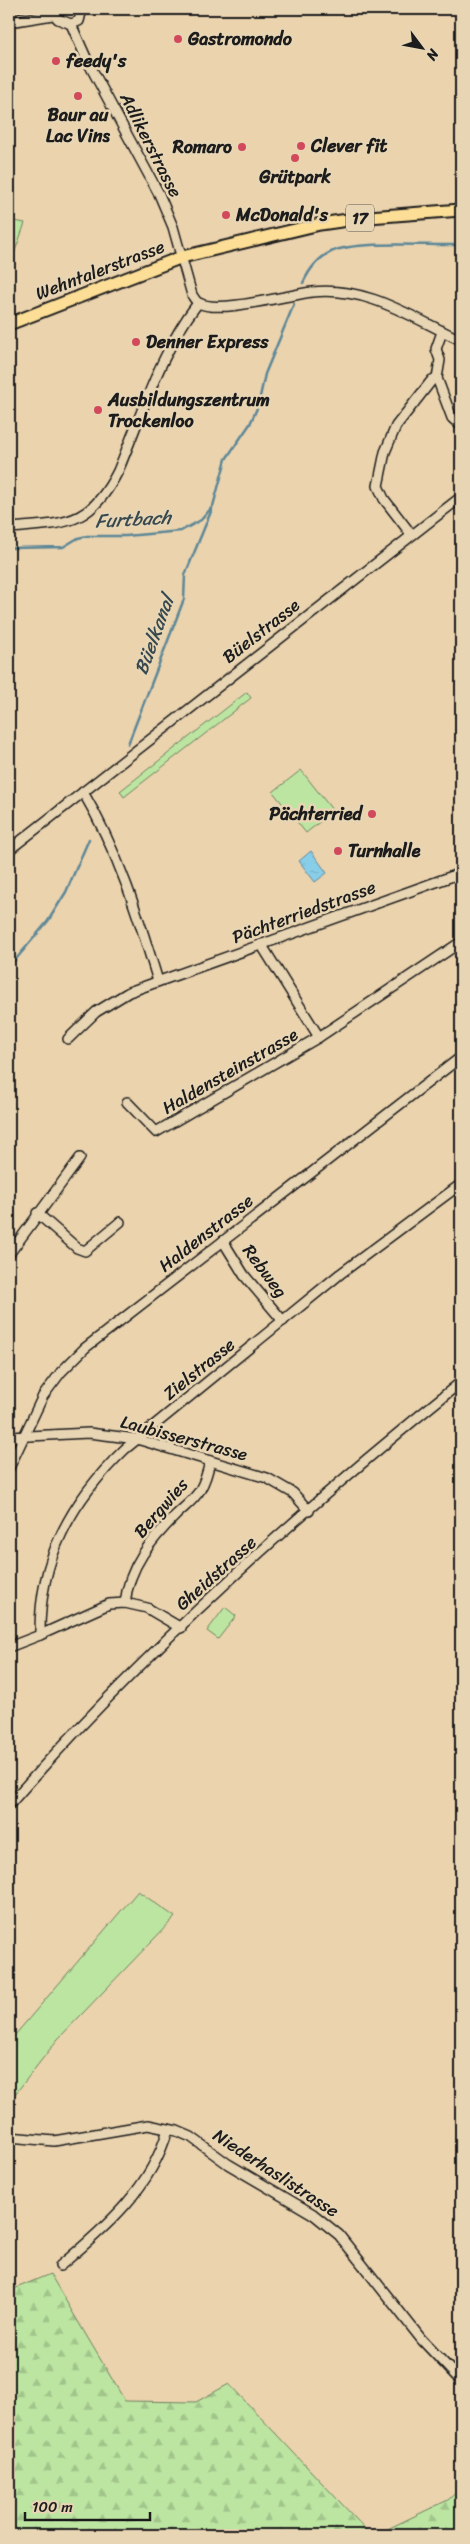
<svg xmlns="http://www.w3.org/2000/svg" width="470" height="2544" viewBox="0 0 470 2544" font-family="Sriracha,sans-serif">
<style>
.grass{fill:#bce5a1;stroke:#6c805e}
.forest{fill:url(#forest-firs);stroke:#6c805e}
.water{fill:url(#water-ripples);stroke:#5d8797}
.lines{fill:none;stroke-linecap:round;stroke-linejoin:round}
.stream{stroke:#5d8797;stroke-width:2.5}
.minor-casing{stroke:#1c1c1c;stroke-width:12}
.major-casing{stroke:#1c1c1c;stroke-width:15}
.minor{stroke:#e8d5b3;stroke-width:9}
.major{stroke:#fdde96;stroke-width:11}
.rail-casing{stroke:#1c1c1c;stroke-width:4.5}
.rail{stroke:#e8d5b3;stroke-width:2.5;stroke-dasharray:8;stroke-linecap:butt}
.poi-dot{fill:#d1495b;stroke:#e8d5b3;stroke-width:2}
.labels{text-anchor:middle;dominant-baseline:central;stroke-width:5;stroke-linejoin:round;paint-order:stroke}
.shield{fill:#e8d5b3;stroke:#595449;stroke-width:1}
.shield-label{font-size:16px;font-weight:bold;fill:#1c1c1c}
.poi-label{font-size:18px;font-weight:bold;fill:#1c1c1c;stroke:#e8d5b3;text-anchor:start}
.street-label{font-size:18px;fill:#1c1c1c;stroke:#e8d5b3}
.water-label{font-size:19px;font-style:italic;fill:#37484f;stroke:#e8d5b3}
</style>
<defs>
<pattern id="forest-firs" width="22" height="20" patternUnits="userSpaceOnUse" patternTransform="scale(1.25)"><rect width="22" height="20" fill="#bce5a1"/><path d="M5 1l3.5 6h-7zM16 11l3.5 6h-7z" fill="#a1c48a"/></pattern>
<pattern id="water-ripples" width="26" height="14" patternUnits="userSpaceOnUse" patternTransform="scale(1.25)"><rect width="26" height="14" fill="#88cee9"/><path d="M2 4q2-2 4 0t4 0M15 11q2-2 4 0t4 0" fill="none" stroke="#75b0c7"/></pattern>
</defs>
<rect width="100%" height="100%" fill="#ebd3ae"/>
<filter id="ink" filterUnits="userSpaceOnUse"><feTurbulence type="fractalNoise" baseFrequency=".02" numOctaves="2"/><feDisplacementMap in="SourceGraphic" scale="10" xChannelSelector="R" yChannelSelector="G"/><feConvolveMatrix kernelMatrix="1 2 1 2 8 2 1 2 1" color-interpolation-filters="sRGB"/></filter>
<g filter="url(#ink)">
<!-- grass -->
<g class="grass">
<path d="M247,692l4,6 -127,99 -4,-6z"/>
<path d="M301,770l32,41 -27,22 -33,-41z"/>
<path d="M225,1607l11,9 -18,23 -11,-8z"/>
<path d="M138,1891l37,26 -118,123 -48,62v-60z"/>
</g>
<!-- forest -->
<g class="forest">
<path d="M9,220l16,3 -16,45z"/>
<path d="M50,2274l75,127 71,1 33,-18 142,151h-362v-244z"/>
<path d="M461,2488v47h-86l73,-35z"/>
</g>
<!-- water -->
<path class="water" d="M311,851l16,22 -12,9 -16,-21z"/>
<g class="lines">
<!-- stream -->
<g class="stream">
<path d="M303,283c6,-13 15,-25 28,-31 26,-12 98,-6 130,-7"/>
<path d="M9,548l54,-1 15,-9 9,-2h39l55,-5 20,-11 12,-14 13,-47 24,-35 8,-18 7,-32 29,-70"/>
<path d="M128,744l56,-145 1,-24 27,-66"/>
<path d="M11,965l37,-44 18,-29 23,-53"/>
</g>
<!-- minor casing -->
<g class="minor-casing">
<g id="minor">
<path d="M50,9l8,10 13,5 8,-3 3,-12"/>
<path d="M82,10l11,-1"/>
<path d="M9,22l44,-7"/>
<path d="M71,24l17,38 71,132 14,33 19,68c2,3 4,7 7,8 19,11 89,-8 113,-11 57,-6 100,26 149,48"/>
<path d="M442,332l-6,17 4,11 -3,18 15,40 9,8"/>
<path d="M9,528c56,-5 81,-1 109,-57 24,-57 42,-119 80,-168"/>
<path d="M411,534l-27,-35 -6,-13 7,-34 11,-26 36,-46 5,-2"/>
<path d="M83,792c35,59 55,123 75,189"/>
<path d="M9,850l452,-353"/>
<path d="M261,944l58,93"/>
<path d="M68,1039l28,-27 33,-20 332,-119"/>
<path d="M127,1102l29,30 163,-95 142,-95"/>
<path d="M37,1213l40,35 8,3 35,-29"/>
<path d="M223,1241l21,34 39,46"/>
<path d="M9,1254l71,-96"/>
<path d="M9,1437l80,-4 48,6 130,39 26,15 16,18"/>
<path d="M9,1468l34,-72 18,-24 24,-24 376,-291"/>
<path d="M125,1603c4,-37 26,-63 51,-88 8,-8 18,-15 24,-25 5,-9 8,-19 10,-29"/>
<path d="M40,1635c-1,-76 31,-134 85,-186l215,-175 121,-90"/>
<path d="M9,1647l31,-12 69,-31 16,-1 22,5 34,20"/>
<path d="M9,1805c135,-155 292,-295 452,-423"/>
<path d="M9,2137l45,4 94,-16 29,6 14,6 37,27 85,50 26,21 83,105 39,41"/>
<path d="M60,2266c45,-38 92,-78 108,-137"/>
</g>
</g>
<!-- major casing -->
<g class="major-casing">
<path id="major" d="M9,324l173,-67 138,-33 49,-7 92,-7"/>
</g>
<!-- minor -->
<use href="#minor" class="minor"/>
<!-- major -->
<use href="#major" class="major"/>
<!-- rail casing -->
<g class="rail-casing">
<path id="rail" d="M9,12l24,-3"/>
</g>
<!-- rail -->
<use href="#rail" class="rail"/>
</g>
</g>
<!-- markers -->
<g class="poi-dot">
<circle cx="178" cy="39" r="5"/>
<circle cx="56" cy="61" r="5"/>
<circle cx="78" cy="96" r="5"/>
<circle cx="301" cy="146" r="5"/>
<circle cx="242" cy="147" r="5"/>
<circle cx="295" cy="158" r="5"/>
<circle cx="226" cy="215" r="5"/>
<circle cx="136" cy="342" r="5"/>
<circle cx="98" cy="410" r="5"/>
<circle cx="372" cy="814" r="5"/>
<circle cx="338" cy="851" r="5"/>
</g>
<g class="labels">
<!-- shield labels -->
<rect class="shield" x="346" y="204.5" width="28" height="27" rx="4"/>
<g class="shield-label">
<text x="360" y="218">17</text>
</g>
<!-- poi labels -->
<g class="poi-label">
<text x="188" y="39">Gastromondo</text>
<text x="66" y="61">feedy's</text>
<text x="78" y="115" text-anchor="middle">Baur au<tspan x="78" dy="21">Lac Vins</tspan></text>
<text x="311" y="146">Clever fit</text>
<text x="232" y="147" text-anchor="end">Romaro</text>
<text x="295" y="177" text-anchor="middle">Grütpark</text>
<text x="236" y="215">McDonald's</text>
<text x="146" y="342">Denner Express</text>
<text x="108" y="400">Ausbildungszentrum<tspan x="108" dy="21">Trockenloo</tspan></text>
<text x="362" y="814" text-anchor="end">Pächterried</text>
<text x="348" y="851">Turnhalle</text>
</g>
<!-- street labels -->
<g class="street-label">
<text transform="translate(151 145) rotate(63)">Adlikerstrasse</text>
<text transform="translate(100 270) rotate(-21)">Wehntalerstrasse</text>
<text transform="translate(261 631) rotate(-38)">Büelstrasse</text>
<text transform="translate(304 912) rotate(-20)">Pächterriedstrasse</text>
<text transform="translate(230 1071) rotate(-30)">Haldensteinstrasse</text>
<text transform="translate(206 1233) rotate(-38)">Haldenstrasse</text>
<text transform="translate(265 1271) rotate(53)">Rebweg</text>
<text transform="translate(199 1369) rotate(-39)">Zielstrasse</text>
<text transform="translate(184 1438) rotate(15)">Laubisserstrasse</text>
<text transform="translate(161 1508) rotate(-49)">Bergwies</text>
<text transform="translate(216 1573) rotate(-42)">Gheidstrasse</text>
<text transform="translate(276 2173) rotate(33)">Niederhaslistrasse</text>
</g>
<!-- water labels -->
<g class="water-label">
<text transform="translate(133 519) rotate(-3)">Furtbach</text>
<text transform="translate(154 635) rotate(-70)">Büelkanal</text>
</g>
</g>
<!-- margin -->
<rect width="470" height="2544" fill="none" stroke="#e8d5b3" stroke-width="30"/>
<rect x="15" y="15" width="440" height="2514" fill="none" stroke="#1c1c1c" stroke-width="2" filter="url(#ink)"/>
<!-- north arrow -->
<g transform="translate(422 48) rotate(122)" stroke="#e8d5b3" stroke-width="4" paint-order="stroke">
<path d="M0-4L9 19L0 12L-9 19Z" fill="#1c1c1c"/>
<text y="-8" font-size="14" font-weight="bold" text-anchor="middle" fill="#1c1c1c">N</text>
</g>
<!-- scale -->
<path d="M25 2512v8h125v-8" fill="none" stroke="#1c1c1c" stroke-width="2.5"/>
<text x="32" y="2512" font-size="15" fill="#1c1c1c" stroke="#e8d5b3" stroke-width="4" paint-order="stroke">100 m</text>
</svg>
